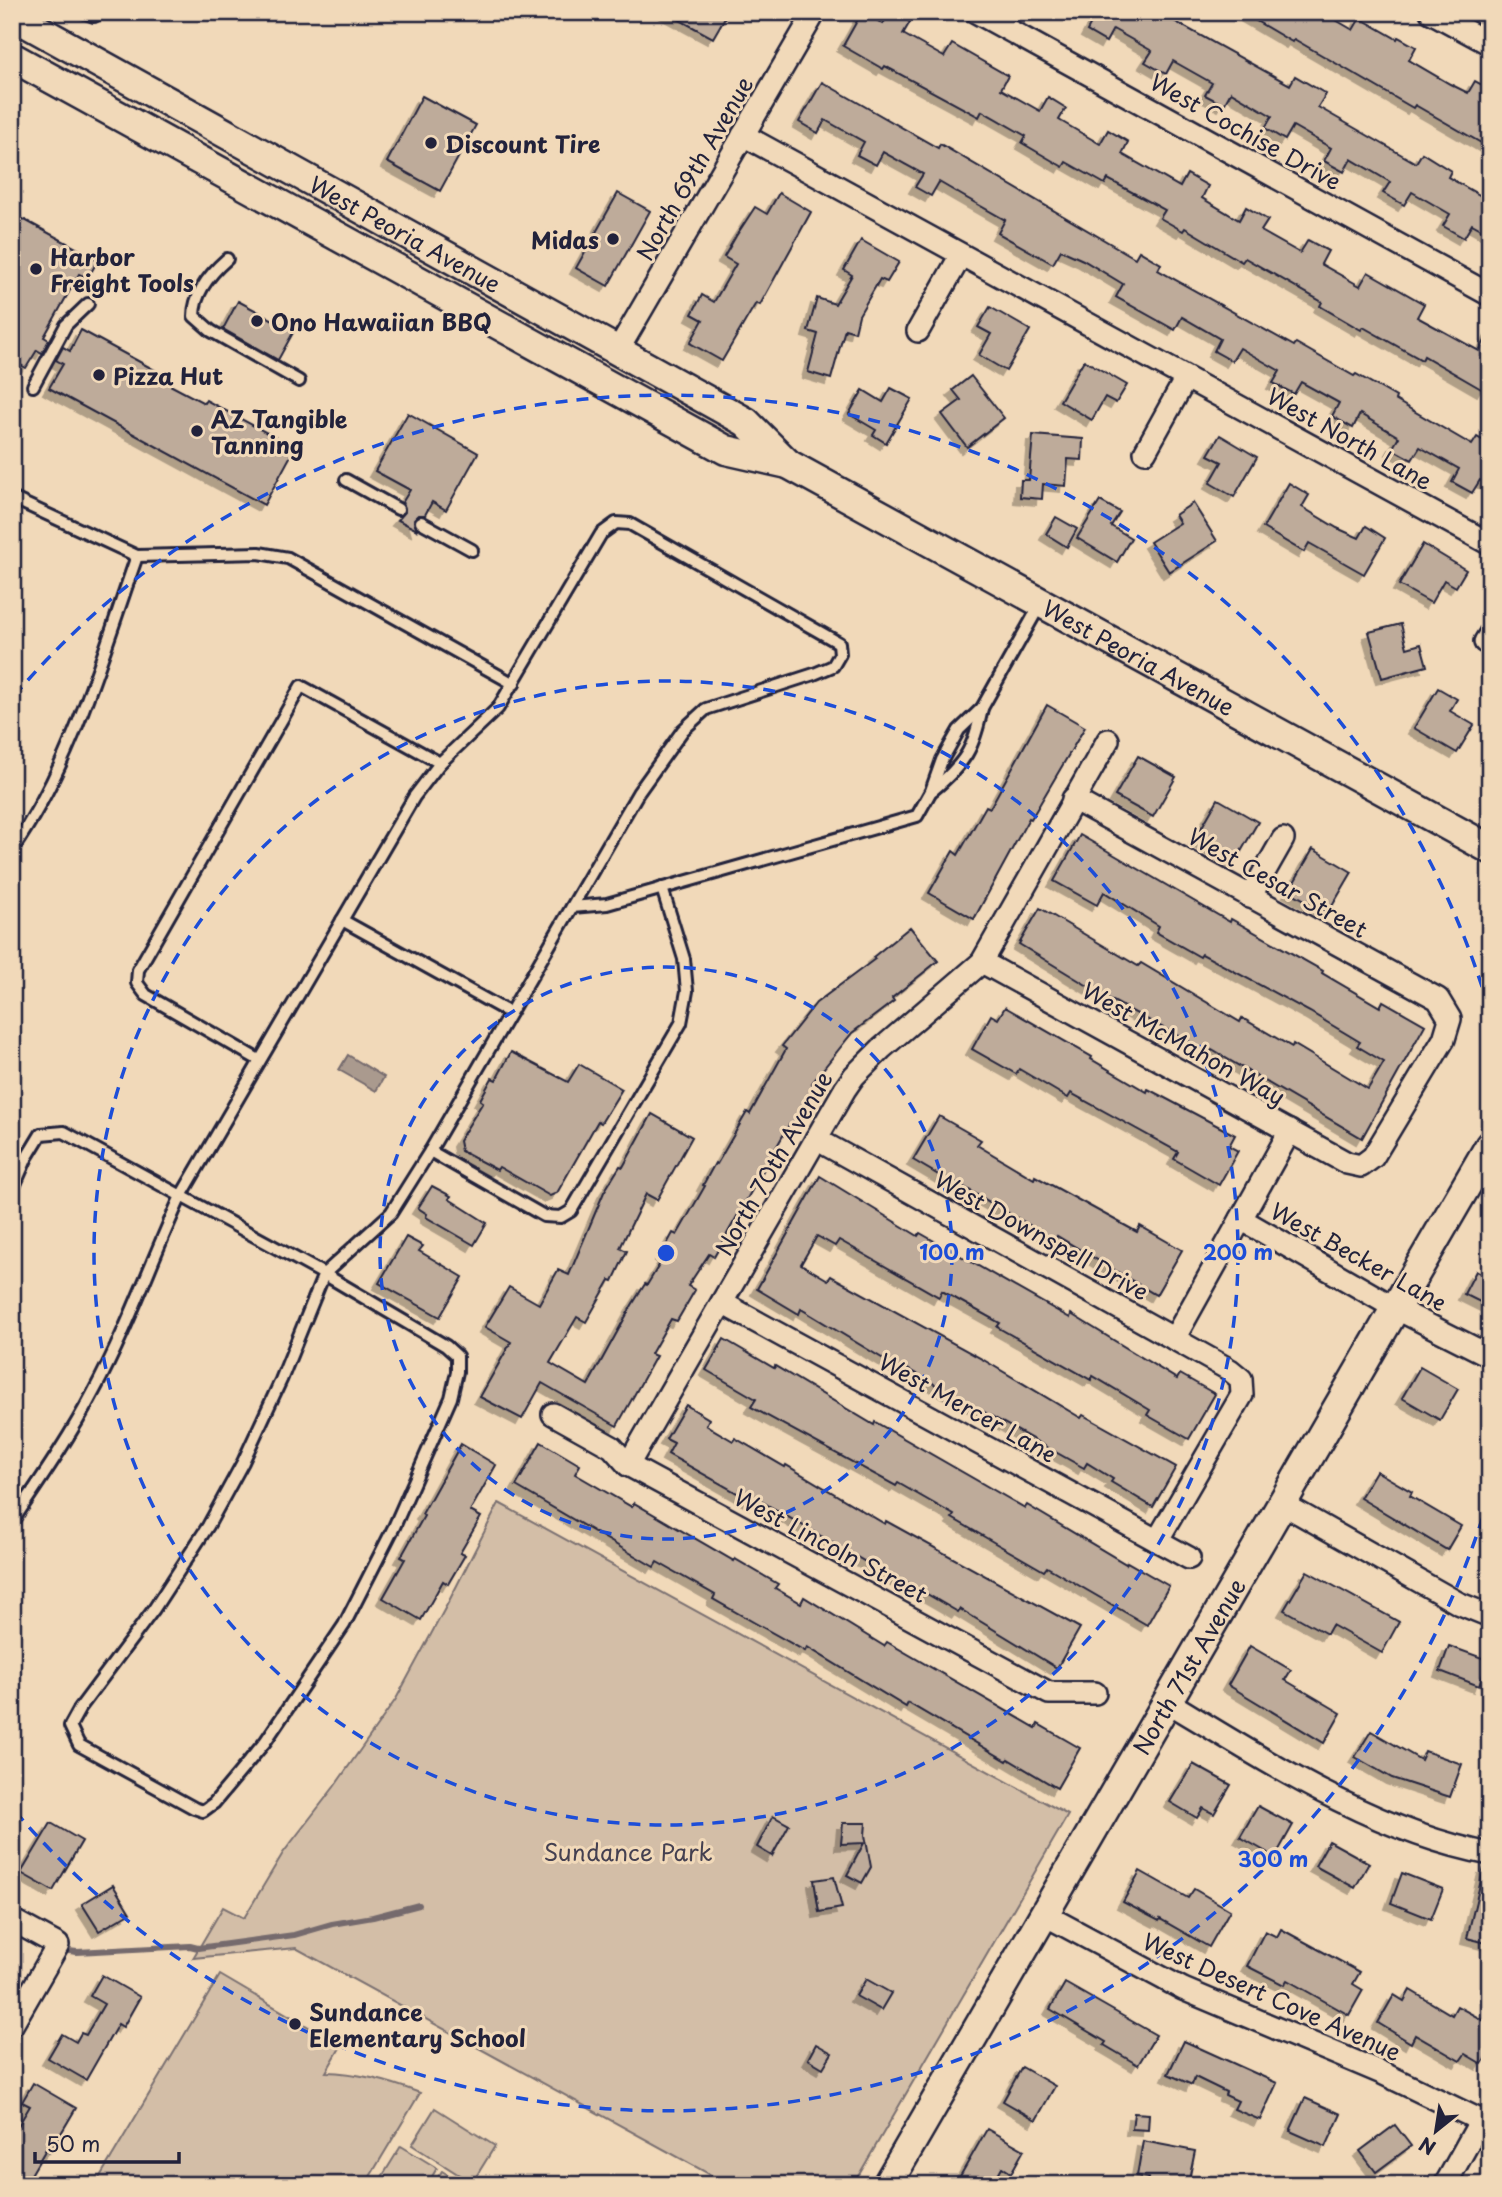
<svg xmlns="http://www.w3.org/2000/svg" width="1502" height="2197" viewBox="0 0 1502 2197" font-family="'Playpen Sans',sans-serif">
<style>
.green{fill:#d3bea7;stroke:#7a7071;stroke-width:2}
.water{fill:#aa9a8e;stroke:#746a6d;stroke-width:2}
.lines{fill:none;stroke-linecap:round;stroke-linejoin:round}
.stream{stroke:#746a6d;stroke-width:6}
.building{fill:#beab9a;stroke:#22223b;stroke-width:2;filter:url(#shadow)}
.lane-casing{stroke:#22223b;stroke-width:16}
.street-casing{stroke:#22223b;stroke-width:26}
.secondary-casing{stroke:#22223b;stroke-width:33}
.lane{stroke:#f1d9b9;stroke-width:10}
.street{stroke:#f1d9b9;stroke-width:21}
.secondary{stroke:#f1d9b9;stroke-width:28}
.ring{fill:none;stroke:#1d4ed8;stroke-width:3.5;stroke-dasharray:12 9}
.poi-dot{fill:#22223b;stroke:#f1d9b9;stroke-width:2.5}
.labels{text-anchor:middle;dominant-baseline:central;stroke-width:6;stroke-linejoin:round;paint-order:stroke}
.street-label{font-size:23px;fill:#22223b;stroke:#f1d9b9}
.poi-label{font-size:23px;font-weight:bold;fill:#22223b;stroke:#f1d9b9;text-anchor:start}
.park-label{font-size:23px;fill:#454151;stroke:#f1d9b9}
.centre{fill:#1d4ed8;stroke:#f1d9b9;stroke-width:3.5}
.ring-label{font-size:21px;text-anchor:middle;font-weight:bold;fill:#1d4ed8;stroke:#f1d9b9;stroke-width:6;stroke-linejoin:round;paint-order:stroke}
</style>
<defs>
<filter id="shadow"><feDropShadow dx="-6" dy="6" stdDeviation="0" flood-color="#0004"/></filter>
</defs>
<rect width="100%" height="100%" fill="#f1d9b9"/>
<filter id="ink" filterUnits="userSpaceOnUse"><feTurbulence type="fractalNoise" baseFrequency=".0143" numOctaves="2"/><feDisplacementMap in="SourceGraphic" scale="14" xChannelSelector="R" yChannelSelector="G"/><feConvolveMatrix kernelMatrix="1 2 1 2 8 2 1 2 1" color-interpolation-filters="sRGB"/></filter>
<g filter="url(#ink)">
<!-- green -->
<g class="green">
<path d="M499,1503l569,312 -215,370h-124l-433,-237 -103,10 30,-51 21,11 39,-65 51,-66 62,-88 53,-98z"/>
<path d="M220,1975l121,71 -15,26c34,1 63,9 94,21l-55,92h-270z"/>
<path d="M435,2108l60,38 -23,37 -60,-38z"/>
<path d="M401,2146l36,22 -10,17h-50z"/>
<path d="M442,2171l22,14h-31z"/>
</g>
<!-- water -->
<path class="water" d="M348,1055l36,22 -8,14 -37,-21z"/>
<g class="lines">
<!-- stream -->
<path class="stream" d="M61,1950l16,2 113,-6 8,2 96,-13 38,-11 41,-7 46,-12"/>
</g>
<!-- building -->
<g class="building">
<path d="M665,12h63l-15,26z"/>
<path d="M862,12l21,12 7,-12h2l18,10 -7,12 41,23 8,-13 56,32 -7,13 39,22 8,-14 18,11 -7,12 41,24 8,-14 20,12 -6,12 58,33 7,-13 21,12 -6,12 37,22 7,-13 22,13 -7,11 39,22 8,-13 20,11 -7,13 39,22 8,-14 56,32 -7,13 62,34 11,-19v46l-7,12 -59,-34 -2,4 -59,-33 -2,3 -41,-24 2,-4 -77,-44 -3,4 -57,-34 -2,3 -23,-13 5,-8 -37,-20 -20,-11 -3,5 -39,-22 -3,5 -41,-24 4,-7 -44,-25 -3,6 -94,-51 -2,3 -40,-23z"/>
<path d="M1085,12h73l132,73 5,-9 31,18 -8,13 98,56 6,-10 29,18 -3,6 42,24v33l-18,-10 -8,14 -21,-12 7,-12 -38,-22 -8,13 -21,-12 7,-11 -39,-23 -7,13 -20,-11 7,-13 -38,-22 -8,14 -20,-12 7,-12 -41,-24 -7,13 -19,-10 7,-12 -39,-22 -7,13 -21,-12 7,-11 -39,-22 -7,13 -19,-11 7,-13z"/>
<path d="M1241,12h81l31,18 7,-12 37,21 1,-2 18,10 -7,13 41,24 18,9 7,-12 15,8v59l-75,-43 -2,3 -119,-69 -2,3z"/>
<path d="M822,82l116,66 2,-4 195,114 4,-7 22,13 -3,6 136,76 2,-3 58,33 2,-2 40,23 -1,3 77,45 5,-8 13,7v41l-10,-5 -8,13 -20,-11 7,-13 -39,-22 -8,13 -20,-11 7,-12 -39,-23 -7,14 -21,-12 7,-13 -38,-21 -7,12 -21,-11 7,-12 -40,-23 -8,13 -18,-10 6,-12 -38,-22 -7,13 -59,-33 7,-13 -40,-24 -22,-10 -8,14 -55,-31 7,-13 -42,-24 -24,-14 -8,14 -16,-9 8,-13 -40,-22 -7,13 -19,-10 7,-13 -39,-22 -7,13 -19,-11z"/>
<path d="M422,96l54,29 -36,66 -53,-29z"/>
<path d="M618,193l32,18 -42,75 -32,-18z"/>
<path d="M779,193l32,19 -51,93 -4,-2 -34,58 -32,-18 13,-23 -11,-6 10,-19 12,7 22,-38 -12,-7 12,-21 19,-29 12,7z"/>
<path d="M12,213l86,47 -10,18 -9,-4 -35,63 5,3 -7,13 -5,-3 -11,18 -14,-8z"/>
<path d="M861,240l38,22 -12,20 -7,-3 -21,36 -4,17 -10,-3 -14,50 -23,-7 10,-38 -10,-3 9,-33 18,6 17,-29 -8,-5z"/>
<path d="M238,301l56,30 -16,29 -55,-31z"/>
<path d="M990,307l40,23 -24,41 -27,-16 12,-21 -13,-7z"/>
<path d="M81,330l92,50 -3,5 34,18 2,-3 89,48 -31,57 -215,-117 14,-24 -7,-4 7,-13 7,4z"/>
<path d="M1084,360l43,25 -11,18 -11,-6 -13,23 -32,-19z"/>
<path d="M971,376l33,42 -37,29 -25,-33 19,-14 -8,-10z"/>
<path d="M891,388l21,11 -26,44 -13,-8 3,-5 -27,-16 14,-24 20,12z"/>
<path d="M408,413l70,40 -32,57 -14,-8 -7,13h-7l-4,4 3,11 -19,-10 7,-8 -3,-9 8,-13 -35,-19z"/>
<path d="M1033,435l50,4 -1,21 -14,-1 -2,27 -23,-2 -1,15 -22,-2 1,-17h8z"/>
<path d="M1220,435l37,22 -23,40 -24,-14 12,-21 -14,-7z"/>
<path d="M1289,483l20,12 -7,12 35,21 22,10 7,-12 19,12 -21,36 -55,-31 -5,9 -41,-24z"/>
<path d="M1100,501l20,11 -9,14 20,12 -14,24 -40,-24z"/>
<path d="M1193,503l24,38 -48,31 -19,-30 30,-19 -5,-8z"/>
<path d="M1056,517l21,12 -10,18 -21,-13z"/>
<path d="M1423,544l43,26 -10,17 -12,-7 -13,23 -32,-18z"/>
<path d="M1401,624l6,24 14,-4 6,22 -45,12 -13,-46z"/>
<path d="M1438,688l19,11 -7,12 24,14 -17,28 -43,-25z"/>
<path d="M1047,705l38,22 -54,92 -2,-1 -55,101 -45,-26 24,-42 5,4 28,-49 4,2z"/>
<path d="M1138,756l38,21 -23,40 -38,-21z"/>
<path d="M1218,799l40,23 -23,40 -40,-23z"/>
<path d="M1080,835l150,87 1,-3 92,52 -1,2 58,34 3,-6 42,24 -63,113 -150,-88 -2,3 -99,-53 -92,-56 21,-36 98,58 3,-3 99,59 2,-4 50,29 1,-3 75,45 16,-27 -27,-16 3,-4 -50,-30 -108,-58 -2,3 -44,-25 3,-6 -55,-34 -7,13 -43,-24z"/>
<path d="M1313,849l39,23 -24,41 -39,-22z"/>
<path d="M910,927l28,34 -46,37 2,3 -42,32 -40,50 4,3 -24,41 -3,-2 -75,132 -5,-3 -21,32 7,4 -18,31 -6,-2 -20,35 5,2 -39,70 -75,-43 -20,36 -42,-22 31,-55 -26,-15 24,-40 30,17 19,-34 11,5 35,-83 16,-26 3,1 29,-53 40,23 -35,63 -11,-6 -26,54 7,3 -14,30 -3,-1 -24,42 -9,-5 -27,46 38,22 44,-80 13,-21 2,1 17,-28 -3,-2 12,-22 4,2 28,-49 -2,-1 12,-22 2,1 30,-52 3,2 36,-65 -4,-3 34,-43 59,-44 -2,-2z"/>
<path d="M1005,1007l87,50 -1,2 56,33 1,-3 87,46 -6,11 9,5 -19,34 -45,-26 4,-7 -56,-31 -51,-28 -3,5 -49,-29 -3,5 -44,-25 19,-34 7,4z"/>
<path d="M511,1052l57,30 11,-18 43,25 -21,34 -3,-2 -41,72 -7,3 -51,-29 -2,3 -36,-19 -2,-10 24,-39 -3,-2 12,-22 4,2z"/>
<path d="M939,1116l42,24 -4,5 57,34 1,-3 102,56 3,-6 42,24 -26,45 -99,-59 -2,4 -107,-62 -1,2 -34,-20z"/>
<path d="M820,1176l98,60 2,-3 150,85 1,-4 106,65 3,-5 35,20 -26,45 -42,-24 3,-5 -57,-34 -2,4 -94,-53 3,-4 -58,-32 -3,6 -100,-57 -4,6 -18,-10 -16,28 27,16 3,-4 151,83 99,59 2,-3 93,52 -23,40 -42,-25 2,-3 -26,-16 -3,5 -182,-102 -2,3 -99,-60 -2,5 -42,-25z"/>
<path d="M432,1186l19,10 -2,3 38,24 -13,22 -48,-28 1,-3 -9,-6z"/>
<path d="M406,1237l17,9 -4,5 44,26 -23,40 -61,-34z"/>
<path d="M1476,1271l14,8v28l-26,-13z"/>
<path d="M724,1339l50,29 1,-2 99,59 1,-3 150,86 2,-3 99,59 1,-2 42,24 -22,39 -100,-58 -3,4 -49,-28 -43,-25 2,-3 -56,-32 -2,3 -145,-79 5,-8 -50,-29z"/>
<path d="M1420,1367l38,22 -18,31 -38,-22z"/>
<path d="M686,1405l23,14 -3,6 27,16 2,-3 50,29 1,-2 99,59 1,-3 194,107 -23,40 -97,-59 -2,3 -50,-29 -1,3 -150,-87 -2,4 -87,-49 6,-11 -8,-4z"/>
<path d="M541,1442l39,23 -5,9 57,33 2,-4 100,58 1,-2 43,25 -3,4 26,15 3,-6 80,49 3,-4 149,86 2,-4 42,24 -23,40 -49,-29 -1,2 -99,-58 -2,4 -99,-60 -2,4 -50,-28 -42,-24 2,-4 -58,-33 -3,5 -138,-81z"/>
<path d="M461,1444l35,21 -26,46 11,6 -21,36 5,2 -17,29 -5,-3 -22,39 -38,-22 22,-39 -4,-2 23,-41 -2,-2z"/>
<path d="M1376,1471l36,21 -2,4 51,30 -14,24 -87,-52z"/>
<path d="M1307,1571l92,51 -17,31 -50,-28 -5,9 -43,-24z"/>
<path d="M1250,1646l41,24 -6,10 56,33 -17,30 -96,-58z"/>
<path d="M1449,1646l39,14 -9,26 -39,-15z"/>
<path d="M1371,1731l50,29 4,-9 37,13 -12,33 -58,-19 -37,-21z"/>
<path d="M1193,1764l38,21 -17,29 -11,-6 -6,10 -27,-16z"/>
<path d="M1258,1806l35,19 -18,32 -35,-20z"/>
<path d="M773,1816l16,9 -17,31 -15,-9z"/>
<path d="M51,1823l31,18 -29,50 -32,-18z"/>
<path d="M843,1823h23l-1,12 6,32 -9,16 -15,-8 17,-32 -23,1z"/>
<path d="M1329,1841l40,22 -14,25 -40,-22z"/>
<path d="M1484,1868l6,1v75l-23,-6z"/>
<path d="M1140,1871l48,27 6,-9 36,21 -21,37 -49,-28 -1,2 -36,-19z"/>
<path d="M1402,1873l41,16 -12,30 -40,-16z"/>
<path d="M834,1877l8,31 -23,4 -5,-32z"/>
<path d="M113,1885l17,28 -31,18 -17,-27z"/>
<path d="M1281,1929l79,43 -7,12 10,6 -14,25 -62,-35 -3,5 -37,-19 18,-35 12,6z"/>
<path d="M102,1975l38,22 -17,30 -5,-3 -32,56 -38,-22 14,-24 14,8 5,-9 5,2 18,-31 -14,-8z"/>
<path d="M866,1979l25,14 -10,17 -25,-14z"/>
<path d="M1065,1983l91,52 -18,30 -34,-20 2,-3 -56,-33z"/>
<path d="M1410,1990l42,25 5,-9 33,18v27l-8,13 -17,-10 -5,7 -45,-26 -4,8 -33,-20 16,-28 10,6z"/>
<path d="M1184,2041l93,42 -17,37 -26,-11 4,-8 -13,-6 1,-3 -31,-15 -3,8 -24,-11z"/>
<path d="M816,2044l16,9 -9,15 -15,-9z"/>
<path d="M1022,2067l33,19 -19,34 -33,-19z"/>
<path d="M33,2083l43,25 -26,44 -4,-3 -21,36h-13v-49l18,-30 -8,-4z"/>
<path d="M1305,2098l36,16 -15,33 -36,-16z"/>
<path d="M1134,2113l15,1 -1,16 -16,-1z"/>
<path d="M1395,2125l16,21 -35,26 -16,-21z"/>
<path d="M987,2129l37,21 -13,23 -9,-6 -10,18h-37z"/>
<path d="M1143,2141l52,10 -7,34h-41l2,-7 -12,-2z"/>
</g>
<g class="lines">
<!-- lane casing -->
<g class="lane-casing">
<g id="lane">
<path d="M83,12l11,4 6,-4"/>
<path d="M227,259c-16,14 -33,33 -33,57l17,15 88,50"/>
<path d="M33,386l33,-61 22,-21"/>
<path d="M346,480l52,29"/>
<path d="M12,498l125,58c-35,99 -64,206 -125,294"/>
<path d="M421,522l51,28"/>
<path d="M137,556l122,-3 29,5 226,126"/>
<path d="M933,790c32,-27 41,-41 49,-82"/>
<path d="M572,907l35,-3 310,-88 14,-25 11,-31 9,-16 8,-14 23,-22 59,-105"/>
<path d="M342,920l168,93"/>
<path d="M259,1060l-113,-65 -9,-12 1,-13 163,-284 139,77"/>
<path d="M430,1151l114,65 17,1 10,-6 110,-188 6,-32 -3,-32 -22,-71"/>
<path d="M12,1191l15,-34 14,-23 23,-2 260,142 122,72 11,10v16l-6,26 -57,129 -50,98 -79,117 -51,61 -11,8 -9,-3 -115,-63 -9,-19 10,-18 74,-99 54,-83 35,-64 38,-82 43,-106 67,-61 39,-62 208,-358 45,-63 23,-21 108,-35 19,-8 7,-12 -1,-11 -209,-119 -14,-1 -15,11 -103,174 -58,55 -26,34 -233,399c-30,65 -53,132 -87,195 -24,46 -53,88 -82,131"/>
</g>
</g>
<!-- street casing -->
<g class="street-casing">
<g id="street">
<path d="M976,12l514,283"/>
<path d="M1431,12l59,32"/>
<path d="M743,135l747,409"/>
<path d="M918,331l43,-76"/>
<path d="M618,350l197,-338"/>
<path d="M1145,452l41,-74"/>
<path d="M1485,642l5,-8"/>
<path d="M1250,897l33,-58"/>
<path d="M982,962l365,201 14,3 12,-9 71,-118 6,-20 -12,-20 -365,-200"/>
<path d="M816,1139l414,231 11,9 1,16 -85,146"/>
<path d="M1241,1219l154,89 95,48"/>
<path d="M722,1303l467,255"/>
<path d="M1174,1339l116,-208"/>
<path d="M553,1414l59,33 16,18 421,228h46"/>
<path d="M628,1465l217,-376 9,-13 27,-27 101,-87 126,-222"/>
<path d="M1283,1504l175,99 32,13"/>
<path d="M1168,1702c98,59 208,131 322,152"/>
<path d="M1043,1914l140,75 199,84 108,52"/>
<path d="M12,1920l46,25 -46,80"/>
<path d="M1445,2185l36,-65"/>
</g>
</g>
<!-- secondary casing -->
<g class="secondary-casing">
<g id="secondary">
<path id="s1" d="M12,15l734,407 42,42"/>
<path id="s2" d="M12,57l714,393 62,14 702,385"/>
<path id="s3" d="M887,2185l603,-1040"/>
</g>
</g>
<!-- lane -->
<use href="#lane" class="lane"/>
<!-- street -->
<use href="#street" class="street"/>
<!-- secondary -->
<use href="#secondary" class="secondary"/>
</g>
</g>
<!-- distance rings -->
<g class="ring">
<circle cx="666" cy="1253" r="286"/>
<circle cx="666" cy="1253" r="572"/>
<path d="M1489 1497A858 858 0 0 1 14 1810M14 696A858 858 0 0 1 1489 1009"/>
</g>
<!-- markers -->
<g class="poi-dot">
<circle cx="431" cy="143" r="7"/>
<circle cx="613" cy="239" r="7"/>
<circle cx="36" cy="269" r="7"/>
<circle cx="257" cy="321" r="7"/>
<circle cx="99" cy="375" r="7"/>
<circle cx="197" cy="431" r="7"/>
<circle cx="295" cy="2024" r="7"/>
</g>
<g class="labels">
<!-- street labels -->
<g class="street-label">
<text transform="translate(1246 131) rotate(29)">West Cochise Drive</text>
<text transform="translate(694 168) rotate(-60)">North 69th Avenue</text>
<text stroke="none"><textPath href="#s1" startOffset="450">West Peoria Avenue</textPath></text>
<text transform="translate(1350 438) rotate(29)">West North Lane</text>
<text stroke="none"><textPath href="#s2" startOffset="1279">West Peoria Avenue</textPath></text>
<text transform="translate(1278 882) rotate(29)">West Cesar Street</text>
<text transform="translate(1184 1043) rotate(29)">West McMahon Way</text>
<text transform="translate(773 1163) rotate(-60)">North 70th Avenue</text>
<text transform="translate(1042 1235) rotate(29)">West Downspell Drive</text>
<text transform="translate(1359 1256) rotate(29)">West Becker Lane</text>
<text transform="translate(968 1407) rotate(29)">West Mercer Lane</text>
<text transform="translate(831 1545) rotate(28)">West Lincoln Street</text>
<text stroke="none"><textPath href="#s3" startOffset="600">North 71st Avenue</textPath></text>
<text transform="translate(1272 1996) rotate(24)">West Desert Cove Avenue</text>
</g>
<!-- poi labels -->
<g class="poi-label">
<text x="445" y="143">Discount Tire</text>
<text x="599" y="239" text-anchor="end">Midas</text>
<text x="50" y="256">Harbor<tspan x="50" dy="26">Freight Tools</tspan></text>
<text x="271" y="321">Ono Hawaiian BBQ</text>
<text x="113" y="375">Pizza Hut</text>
<text x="211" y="418">AZ Tangible<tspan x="211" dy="26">Tanning</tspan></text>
<text x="309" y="2011">Sundance<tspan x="309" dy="26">Elementary School</tspan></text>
</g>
<!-- park labels -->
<g class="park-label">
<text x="628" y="1851">Sundance Park</text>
</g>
</g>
<circle cx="666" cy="1253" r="10" class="centre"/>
<g class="ring-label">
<text x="952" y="1260">100 m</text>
<text x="1238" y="1260">200 m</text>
<text x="1273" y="1867">300 m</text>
</g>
<!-- margin -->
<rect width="1502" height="2197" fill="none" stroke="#f1d9b9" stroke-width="42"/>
<rect x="21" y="21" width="1460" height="2155" fill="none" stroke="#22223b" stroke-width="2.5" filter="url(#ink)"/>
<!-- north arrow -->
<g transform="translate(1436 2131) rotate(210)" stroke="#f1d9b9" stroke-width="5" paint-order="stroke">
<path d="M0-5L12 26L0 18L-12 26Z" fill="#22223b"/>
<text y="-10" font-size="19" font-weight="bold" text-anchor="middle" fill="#22223b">N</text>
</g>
<!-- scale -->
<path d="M35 2152v10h144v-10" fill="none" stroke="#22223b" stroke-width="3.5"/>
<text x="46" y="2152" font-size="21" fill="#22223b" stroke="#f1d9b9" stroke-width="5" paint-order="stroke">50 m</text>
</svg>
